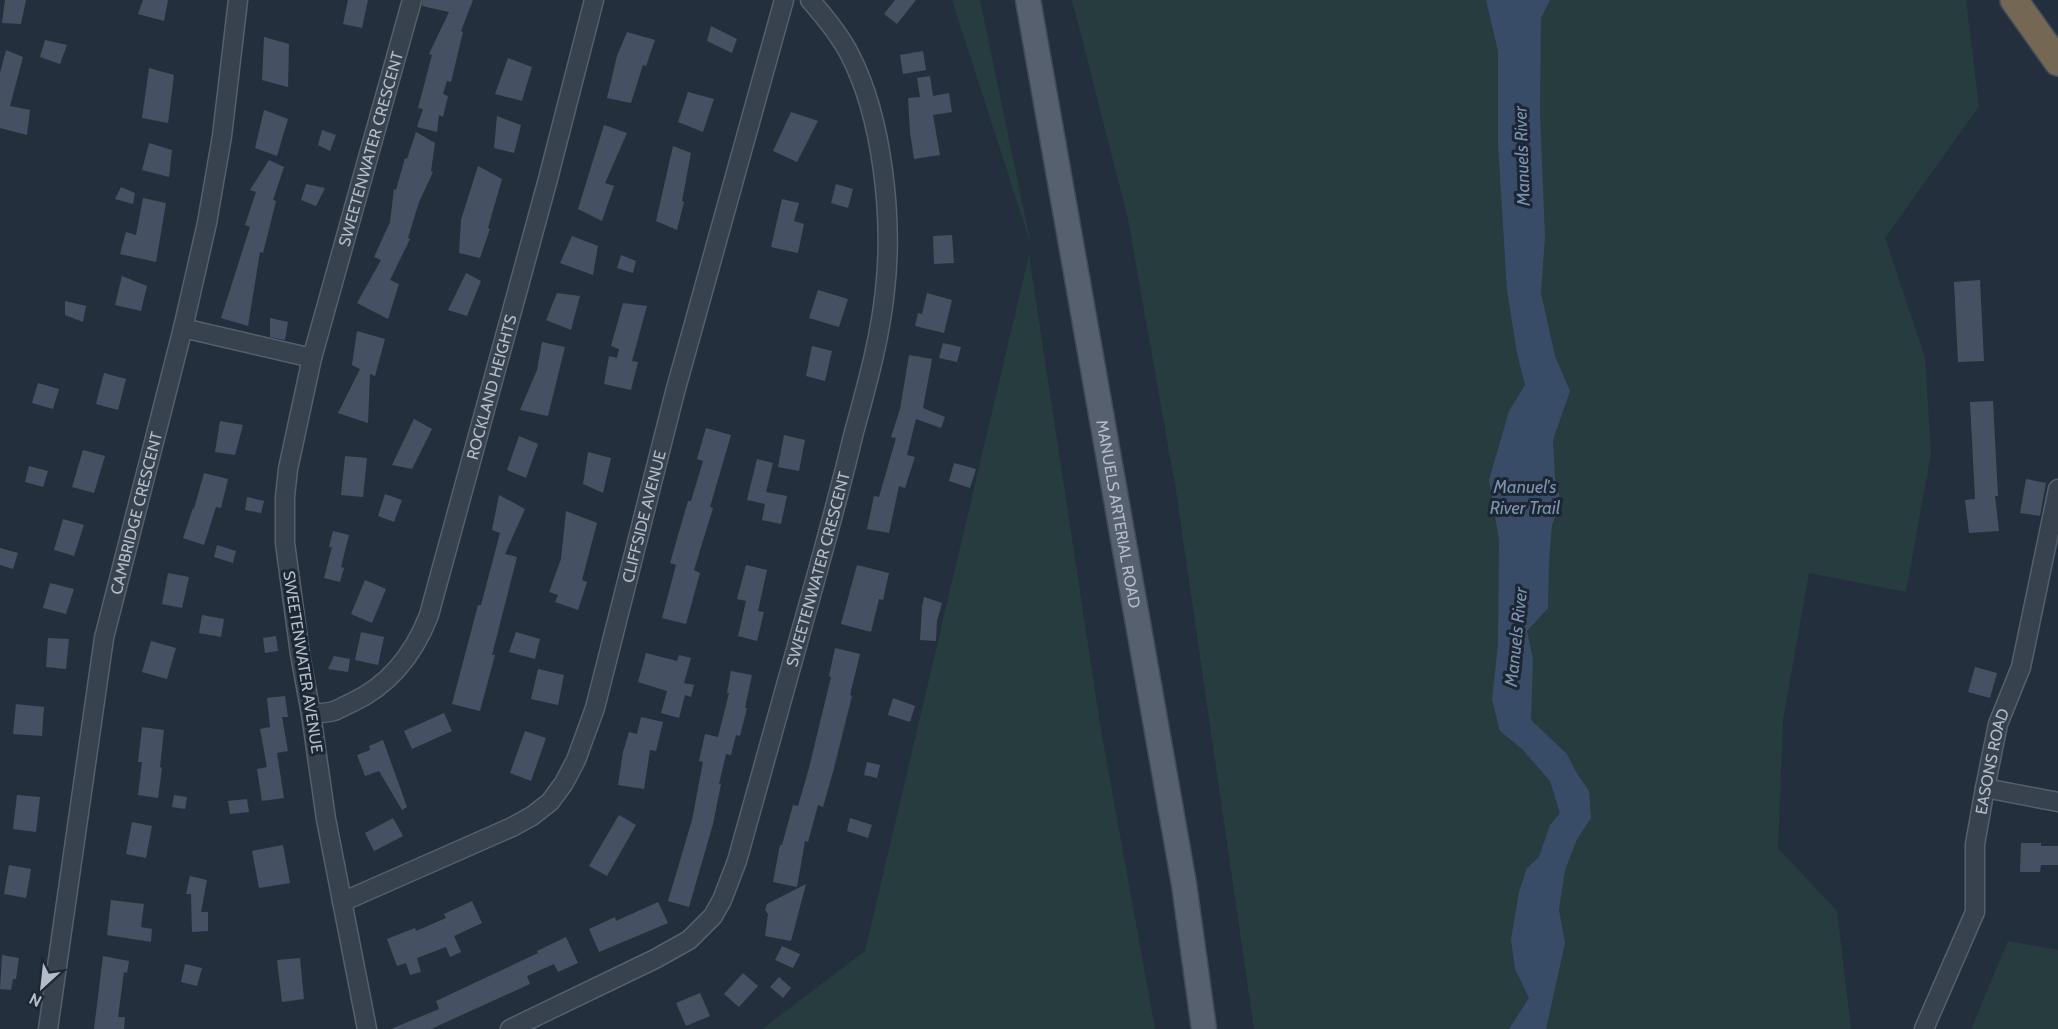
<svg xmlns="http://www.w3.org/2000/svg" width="2058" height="1029" viewBox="0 0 2058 1029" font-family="Cabin,sans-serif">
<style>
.green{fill:#263c3f}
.water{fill:#394c67}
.building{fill:#455162}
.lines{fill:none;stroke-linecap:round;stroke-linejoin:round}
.minor-casing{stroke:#565f6c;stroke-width:21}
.major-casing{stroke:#414a57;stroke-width:27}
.highway-casing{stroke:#434c59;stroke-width:30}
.minor{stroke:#38414e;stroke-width:18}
.major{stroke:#56606e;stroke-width:24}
.highway{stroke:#746855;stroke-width:27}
.labels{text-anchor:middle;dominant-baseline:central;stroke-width:6;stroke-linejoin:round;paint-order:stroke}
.street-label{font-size:16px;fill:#b4bcc9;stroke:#1d2633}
.water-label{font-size:18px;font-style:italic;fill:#7c92b1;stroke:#1d2633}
</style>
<rect width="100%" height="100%" fill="#242f3e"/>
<!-- green -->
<g class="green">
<path d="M952,0h28l51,245z"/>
<path d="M1072,0h894l13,106 -94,132 40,120 6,95 -25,139 -97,-19 -26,147 -5,128 59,63 14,118h-597l-78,-538 -48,-272z"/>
<path d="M1029,255l72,475 54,299h-393l103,-78z"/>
<path d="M2008,941l50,9v79h-87z"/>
</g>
<!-- water -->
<path class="water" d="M1486,0h64l-9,18 -1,95 5,124 -4,56 14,63 15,35 -17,49 2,38 6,24 -9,23 -3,36 -1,47 -21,23 6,28 -2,61 36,34 9,18 13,19 2,27 -14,21 -12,31 -6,40 6,33 -19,86h-37l20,-31 -14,-29 -4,-30 8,-47 8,-24 12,-11 11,-32 10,-12 -10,-32 -28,-32 -22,-18 -8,-31 6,-56 1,-104 -10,-60 20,-69 16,-26 -8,-32 -10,-63 -9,-146v-93z"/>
<!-- building -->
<g class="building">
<path d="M5,0h21l-5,24 -19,-1z"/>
<path d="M143,0h25l-4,21 -26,-7z"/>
<path d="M348,0h20l-6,28 -19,-4z"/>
<path d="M423,0h50l-12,31 2,1 -12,50 -4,-1 -4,13 5,2 -5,21 -4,-2 -2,17 -20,-5 6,-18 -5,-1 14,-53 -3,-1 20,-42 -27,-6z"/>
<path d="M895,0h21l-19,24 -13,-10z"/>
<path d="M711,26l26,13 -5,14 -25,-12z"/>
<path d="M627,32l28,8 -9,26 -3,-1 -12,38 -24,-5 10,-42z"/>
<path d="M264,37l25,7 -1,43 -26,-7z"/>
<path d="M45,40l22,5 -7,19 -20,-7z"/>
<path d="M6,50l17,7 -13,49 20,4 -3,25 -27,-7v-55z"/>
<path d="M923,51l3,19 -23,4 -3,-19z"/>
<path d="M508,58l24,9 -10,34 -27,-7z"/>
<path d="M149,68l25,7 -6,48 -26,-5z"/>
<path d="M930,76l3,20 16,-3 3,19 -19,3 7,40 -26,4 -4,-27 -2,-34 12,-1 -3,-19z"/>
<path d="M688,92l26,7 -11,33 -25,-10z"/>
<path d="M264,110l24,9 -11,37 -22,-8z"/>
<path d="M791,112l27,9 -21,41 -24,-11z"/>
<path d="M497,116l24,9 -7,28 -20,-5z"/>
<path d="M604,125l23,8 -22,50 9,3 -12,35 -24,-12z"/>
<path d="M322,130l14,5 -6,16 -12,-6z"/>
<path d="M416,132l19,11 -4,28 2,1 -14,30 -11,36 2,1 -20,41 9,4 -11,35 -31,-16 24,-43 -7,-3 16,-35 4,-33 2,1 9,-32 2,1z"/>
<path d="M149,143l23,7 -3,27 -27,-7z"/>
<path d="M673,146l18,7 -9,48 2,1 -7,28 -21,-9z"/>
<path d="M269,160l15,7 -11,33 3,1 -13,52 -3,-1 -12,74 -27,-8 29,-91 -5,-2 11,-33 -6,-2z"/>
<path d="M478,166l24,13 -14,49 2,1 -10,29 -21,-5 2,-33z"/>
<path d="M306,184l19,4 -9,18 -15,-6z"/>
<path d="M836,184l17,5 -5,19 -17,-5z"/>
<path d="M121,187l14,6 -2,11 -18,-5z"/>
<path d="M143,198l23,5 -10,59 -36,-8 6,-22 10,3z"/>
<path d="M782,199l17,4 -5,18 10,3 -6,29 -27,-6z"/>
<path d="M952,235l2,28 -20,1 -1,-28z"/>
<path d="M572,236l26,10 -5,29 -33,-12z"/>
<path d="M621,255l15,6 -3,12 -16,-5z"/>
<path d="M466,273l15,8 -14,35 -19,-6z"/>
<path d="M122,276l25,10 -6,25 -26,-6z"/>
<path d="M1980,280l4,81 -26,1 -4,-80z"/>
<path d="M818,290l30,9 -9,28 -30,-9z"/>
<path d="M557,293l23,3 -9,34 -25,-10z"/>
<path d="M927,293l25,7 -8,33 -29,-7 3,-13 4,1z"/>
<path d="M65,301l21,5 -3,16 -18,-7z"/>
<path d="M623,303l24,3 -15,55 6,1 -7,28 -27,-6 5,-28 8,2 2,-9 -8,-3z"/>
<path d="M270,318l18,4 -3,18 -15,-3z"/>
<path d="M357,331l28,8 -10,37 -5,-2 -2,49 -30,-10 22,-44 -8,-4z"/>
<path d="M542,342l23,5 -17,69 -28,-6 17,-40z"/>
<path d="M943,343l18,4 -4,15 -18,-4z"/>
<path d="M812,346l20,5 -7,30 -19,-5z"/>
<path d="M909,355l23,4 -9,49 22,9 -4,11 -25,-9 -9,36 8,2 -10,31 -6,-2 -10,47 -22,-4 7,-33 5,1 17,-59 -5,-1 9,-28z"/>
<path d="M104,373l22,6 -8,31 -22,-6z"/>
<path d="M38,383l21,6 -6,20 -21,-6z"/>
<path d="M1993,401l5,95h-3l4,35 -30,2 -4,-33 10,-1 -5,-97z"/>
<path d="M414,419l18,10 -20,40 -20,-4z"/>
<path d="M220,421l23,4 -8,30 -20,-3z"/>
<path d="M706,428l25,7 -21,72 3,1 -19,62 6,3 -14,51 -24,-6 14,-53 -6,-2 18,-62h3l12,-40 -6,-2z"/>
<path d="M784,435l21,5 -6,31 -21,-4z"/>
<path d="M519,436l19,8 -12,34 -19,-8z"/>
<path d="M83,450l22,6 -11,37 -22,-6z"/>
<path d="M588,452l23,6 -8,35 -20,-9z"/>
<path d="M345,456l22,2 -4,39 -22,-2z"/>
<path d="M757,459l16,4 -7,29 21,4 -6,28 -19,-4 3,-16 -18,-4z"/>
<path d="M954,463l22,6 -6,19 -21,-7z"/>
<path d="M29,466l19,5 -5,16 -18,-5z"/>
<path d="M204,473l24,6 -7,29 -5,-1 -12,38 -21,-7 10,-30 1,1z"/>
<path d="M2026,479l20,4 -6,33 -20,-3z"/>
<path d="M385,494l17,6 -8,22 -16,-6z"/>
<path d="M499,495l26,14 -20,45 12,3 -25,98h3l-15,56 -28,-7 26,-99h3l19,-72 -8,-3z"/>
<path d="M247,497l17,4 -3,12 -16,-3z"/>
<path d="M566,511l31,12 -15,57 5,2 -9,28 -23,-8 3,-7 -9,-3 12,-33z"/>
<path d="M63,519l21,6 -10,31 -20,-6z"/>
<path d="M333,531l16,4 -8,32 3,1 -4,14 -16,-4 8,-31h-3z"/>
<path d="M217,545l19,6 -3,12 -19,-6z"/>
<path d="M0,548l18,5 -5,16 -13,-4z"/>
<path d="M746,565l21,5 -9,41 6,1 -7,29 -19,-5 8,-35 -9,-2z"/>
<path d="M857,565l32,8 -6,27 -4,-1 -8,33 -30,-8z"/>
<path d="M168,573l21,4 -7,31 -20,-4z"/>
<path d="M365,580l21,9 -14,34 -21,-9z"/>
<path d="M50,583l24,6 -8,25 -23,-6z"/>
<path d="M924,597l18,6 -5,18 -1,20 -16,-1 2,-33z"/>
<path d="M202,615l22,4 -3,18 -22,-4z"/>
<path d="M361,632l23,5 -6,28 -23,-5z"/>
<path d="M516,632l24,7 -5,20 -26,-7z"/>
<path d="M276,636l2,15 -13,2 -2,-15z"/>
<path d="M48,638l21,1 -3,30 -20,-2z"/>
<path d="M151,641l25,7 -9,31 -25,-7z"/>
<path d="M835,648l25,6 -10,41 2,1 -19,76 -10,35 -5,-2 -10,37 -3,-1 -8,46 -24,-5 7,-37h2l11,-40 5,1 11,-38 22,-91 -2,-1z"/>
<path d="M646,653l31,8 2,-6 12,3 -7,25 10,2 -3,12 -6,-2 -6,23 -18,-5 6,-22 -29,-9z"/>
<path d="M334,656l16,3 -2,13 -20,-3z"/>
<path d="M1975,667l22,6 -7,25 -22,-6z"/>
<path d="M538,669l26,6 -6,30 -27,-6z"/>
<path d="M731,671l21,4 -7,33h2l-7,28 -4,-1 -5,20 -5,-1 -7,30h2l-8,40 -24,83 -21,-6 24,-81 11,-58 -4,-1 6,-27 13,3 11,-44h-2z"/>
<path d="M285,696l3,21h-6l6,34 -11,2 7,45 -22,3 -5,-32 10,-2 -7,-38 10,-2 -3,-29z"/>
<path d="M893,698l22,8 -5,16 -22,-7z"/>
<path d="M16,704l28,3 -2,29 -29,-2z"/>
<path d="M444,713l8,18 -40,18 -8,-18z"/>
<path d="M641,717l22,5 -7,29 -6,-1 -6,39 -26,-4 5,-33 6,-20 8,2z"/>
<path d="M142,727l22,3 -4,37 2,1 -4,30 -20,-3 4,-33h-4z"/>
<path d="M525,731l21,7 -15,43 -21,-8z"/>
<path d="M383,740l24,67 -5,3 -23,-39 -14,5 -8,-21 13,-5 -1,-4z"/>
<path d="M867,762l13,3 -3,13 -13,-3z"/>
<path d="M17,795l23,2 -4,35 -23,-3z"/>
<path d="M174,795l13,2 -2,12 -13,-2z"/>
<path d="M247,799l2,13 -19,2 -2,-13z"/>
<path d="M619,815l17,10 -29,51 -18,-10z"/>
<path d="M393,818l10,18 -29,15 -9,-18z"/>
<path d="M850,818l22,7 -4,13 -21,-7z"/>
<path d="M132,822l20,4 -6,32 -20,-4z"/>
<path d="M2021,843h20v3h17v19h-17l-1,7h-20z"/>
<path d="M283,845l7,38 -31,5 -7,-37z"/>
<path d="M9,865l22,4 -5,29 -22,-4z"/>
<path d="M190,876l17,4 -6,32h7v19l-16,1 -1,-38h-5z"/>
<path d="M806,884l-15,57 -26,-5 3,-22 -3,-4 2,-6z"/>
<path d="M111,900l33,4 -3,23 11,2 -1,13 -44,-7z"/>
<path d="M472,901l10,22 -28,13 7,16 -11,5 -4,-10 -29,11 4,14 -11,3 -4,-12 -9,3 -10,-27 28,-11 1,3 30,-13 -2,-4z"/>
<path d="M658,902l10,21 -69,29 -10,-23 26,-12 1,4z"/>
<path d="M566,937l12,26 -20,9 -4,-8 -27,12 3,8 -99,45h-40l48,-20 -3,-8 102,-48 -1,-2z"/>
<path d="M782,946l18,8 -7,14 -18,-8z"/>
<path d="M2,955l17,3 -3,21h-3l-2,11 -11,-1z"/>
<path d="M103,956l26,5 -2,12 -3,-1 -6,45h7l-1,12h-30z"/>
<path d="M300,958l4,41 -22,3 -5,-42z"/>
<path d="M185,964l17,4 -5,18 -16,-4z"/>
<path d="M743,973l15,13 -19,21 -15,-13z"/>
<path d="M779,977l12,11 -8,10 -13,-11z"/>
<path d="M700,993l10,23 -24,10 -10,-23z"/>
</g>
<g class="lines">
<!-- minor casing -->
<g class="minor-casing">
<g id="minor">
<path d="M183,328l129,30"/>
<path id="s1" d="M311,714c8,-1 16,-1 23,-3 6,-2 12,-6 17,-8 39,-18 63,-49 78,-88l119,-436 46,-179"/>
<path d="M1985,788l73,14"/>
<path id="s2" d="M342,902l170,-75 20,-11 18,-14 14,-19 12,-23 19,-52 80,-316 109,-392"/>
<path id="s3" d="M48,1029l56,-391 79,-310 24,-105 15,-87 16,-136"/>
<path id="s4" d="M367,1029l-41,-210 -15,-105 -11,-60 -15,-111v-46l3,-28 24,-111 100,-358"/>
<path id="s5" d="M510,1029l145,-70 34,-19 24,-24 9,-16 15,-39c25,-87 48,-175 73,-262 15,-54 30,-108 43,-163 13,-48 27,-96 32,-146 8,-71 -2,-171 -35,-235 -10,-20 -25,-38 -40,-55"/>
<path id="s6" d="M1924,1029l51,-117v-68l10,-56 13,-64 23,-57 37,-178"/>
</g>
</g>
<!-- major casing -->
<g class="major-casing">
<g id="major">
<path id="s7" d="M1028,0l156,884 20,145"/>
</g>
</g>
<!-- highway casing -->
<g class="highway-casing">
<path id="highway" d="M2014,0l44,62"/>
</g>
<!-- minor -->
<use href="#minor" class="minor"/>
<!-- major -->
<use href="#major" class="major"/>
<!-- highway -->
<use href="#highway" class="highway"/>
</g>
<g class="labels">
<!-- street labels -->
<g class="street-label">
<text stroke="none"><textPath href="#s4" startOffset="898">SWEETENWATER CRESCENT</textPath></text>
<text stroke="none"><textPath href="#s1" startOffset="399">ROCKLAND HEIGHTS</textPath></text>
<text stroke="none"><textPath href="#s3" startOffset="524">CAMBRIDGE CRESCENT</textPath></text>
<text stroke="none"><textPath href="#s7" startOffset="522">MANUELS ARTERIAL ROAD</textPath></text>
<text stroke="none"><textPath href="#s2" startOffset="534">CLIFFSIDE AVENUE</textPath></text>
<text stroke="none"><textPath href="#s5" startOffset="597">SWEETENWATER CRESCENT</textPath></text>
<text transform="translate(303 662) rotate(81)">SWEETENWATER AVENUE</text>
<text stroke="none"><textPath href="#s6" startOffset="280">EASONS ROAD</textPath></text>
</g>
<!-- water labels -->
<g class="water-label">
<text transform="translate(1522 156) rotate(-92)">Manuels River</text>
<text x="1525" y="487">Manuel's<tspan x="1525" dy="21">River Trail</tspan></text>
<text transform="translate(1516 637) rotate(-84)">Manuels River</text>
</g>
</g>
<!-- north arrow -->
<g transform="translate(42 987) rotate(207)" stroke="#1d2633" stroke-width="4.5" paint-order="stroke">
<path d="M0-4.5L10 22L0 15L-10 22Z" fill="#b4bcc9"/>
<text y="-9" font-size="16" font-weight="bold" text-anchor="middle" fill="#b4bcc9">N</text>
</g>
</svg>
